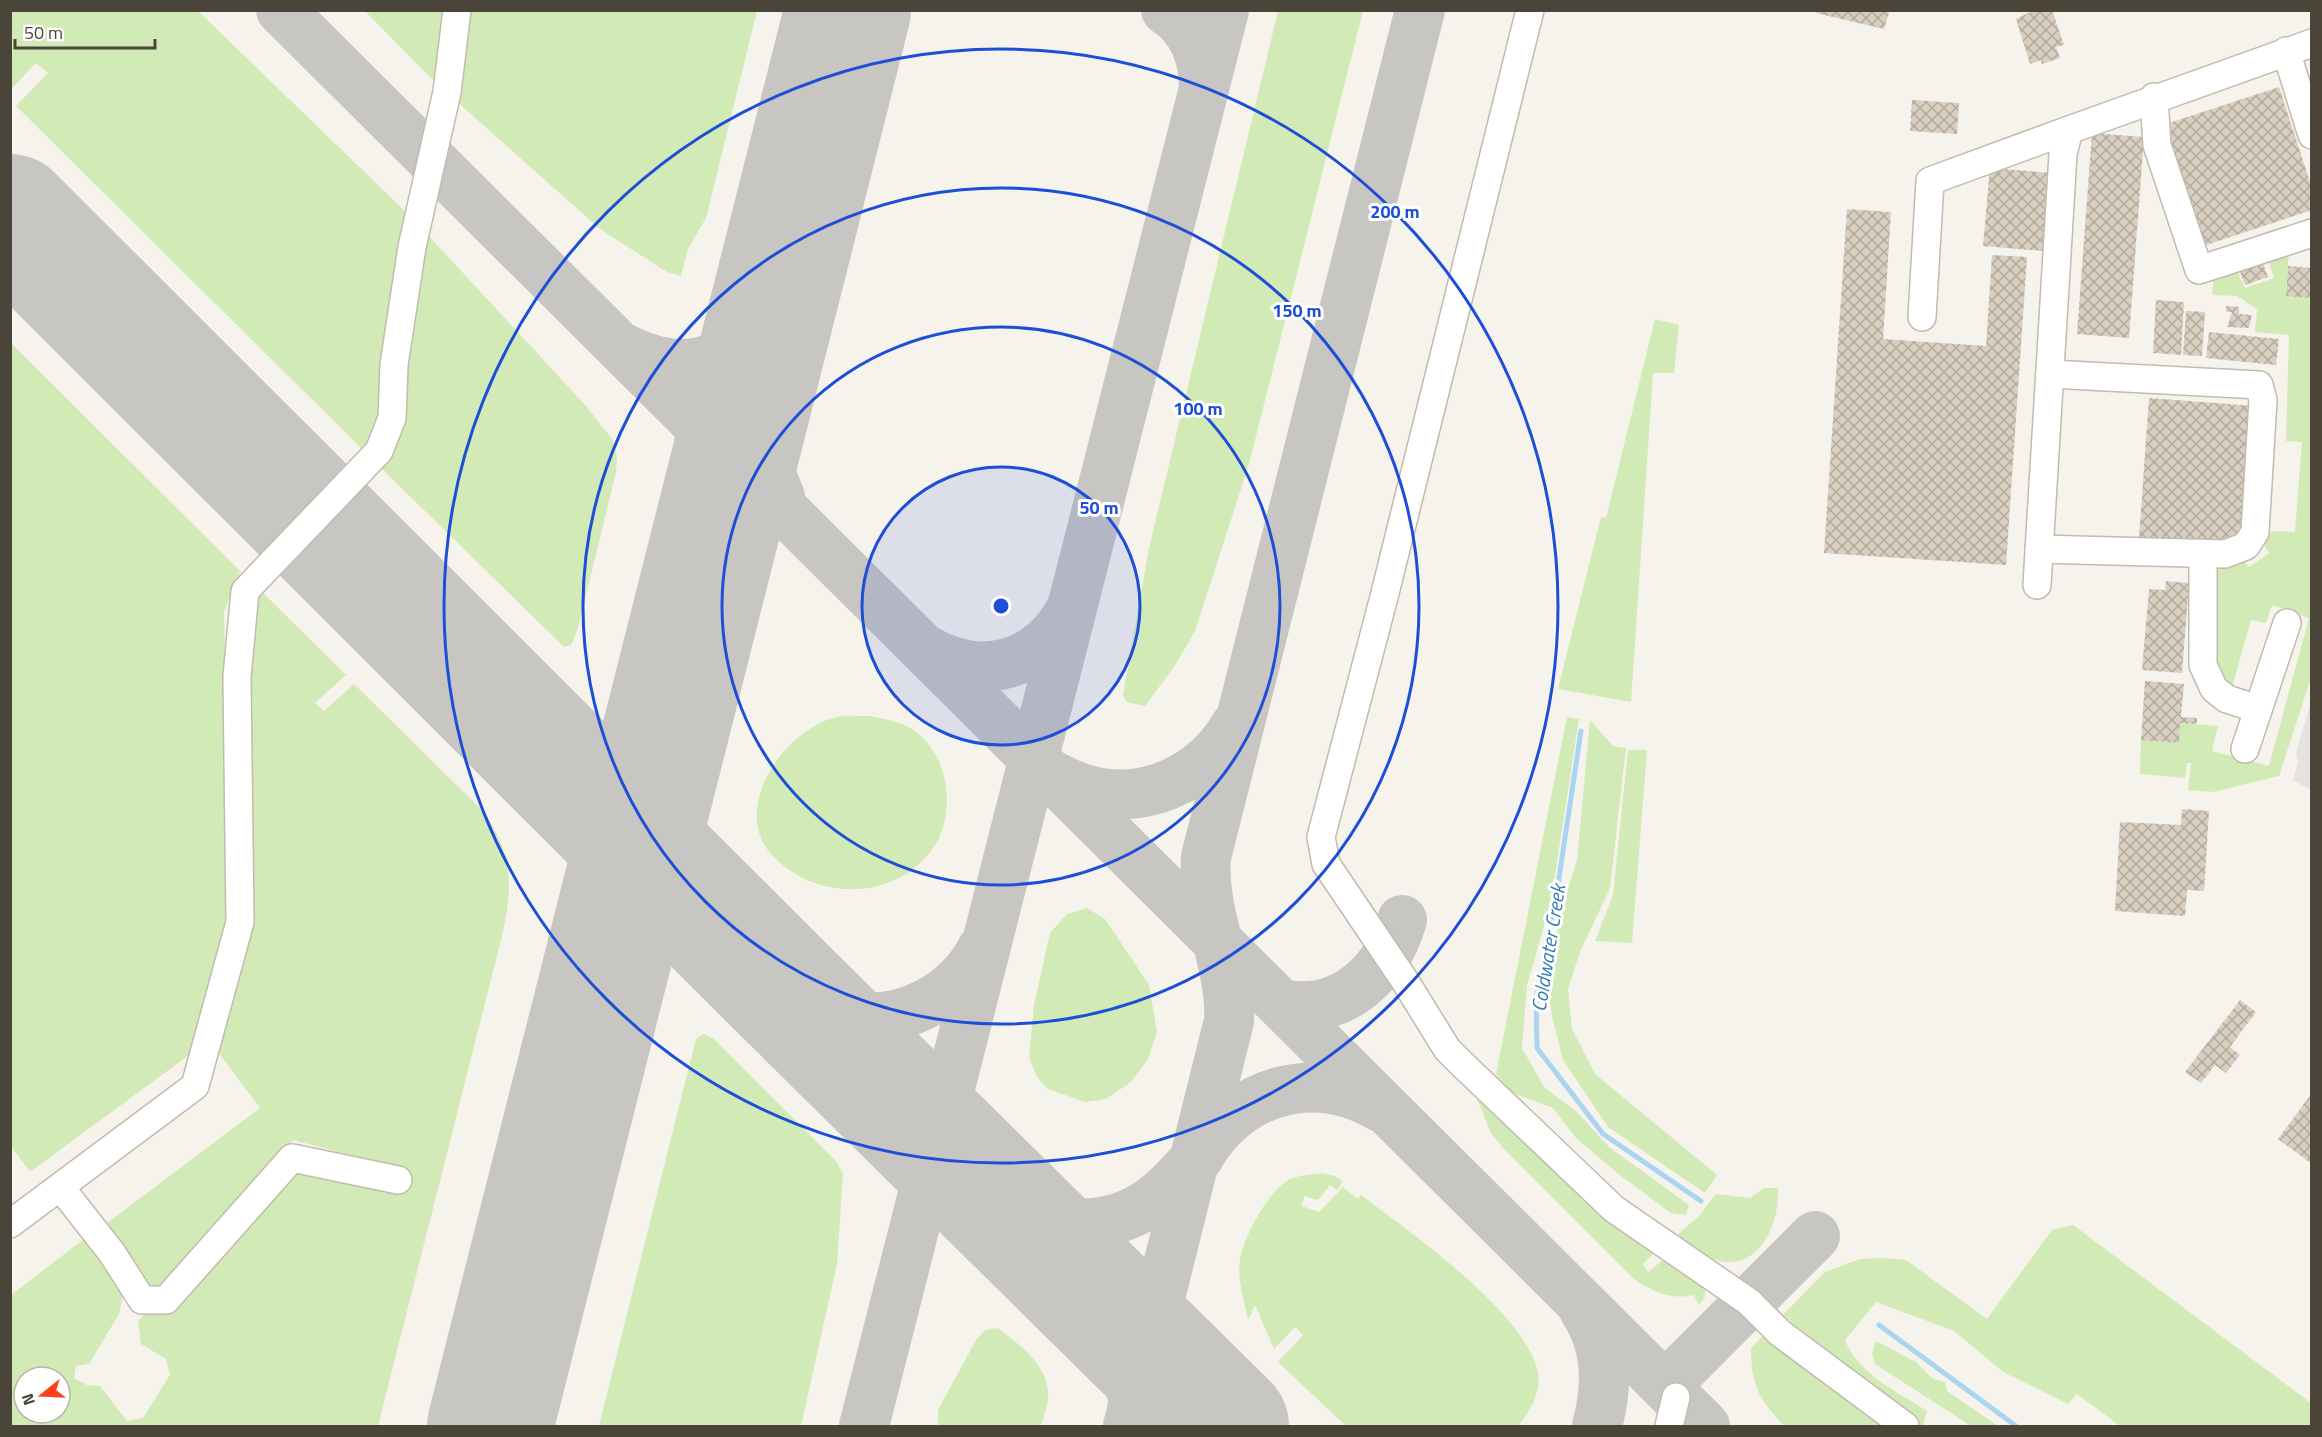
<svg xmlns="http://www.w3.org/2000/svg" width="2322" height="1437" viewBox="0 0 2322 1437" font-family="'Titillium Web',sans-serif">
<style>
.grass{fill:#d2eab5;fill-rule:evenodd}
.parking{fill:#e5e3e0}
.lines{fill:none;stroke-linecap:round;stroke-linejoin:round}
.stream{stroke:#a9d4f2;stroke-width:5}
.taxiway{stroke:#c8c6c3;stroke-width:50}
.runway{stroke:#c8c6c3;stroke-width:126}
.building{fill:url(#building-cross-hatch)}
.minor-casing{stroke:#c2bbae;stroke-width:30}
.minor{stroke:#fff;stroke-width:27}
.ring{fill:none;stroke:#1d4ed8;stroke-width:3}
.labels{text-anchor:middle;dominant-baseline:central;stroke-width:6;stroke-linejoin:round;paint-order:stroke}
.water-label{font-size:20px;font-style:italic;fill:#2e7ab2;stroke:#fff}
.centre{fill:#1d4ed8;stroke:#fff;stroke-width:3}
.ring-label{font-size:18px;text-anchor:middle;font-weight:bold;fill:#1d4ed8;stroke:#fff;stroke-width:6;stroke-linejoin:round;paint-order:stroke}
</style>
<defs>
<pattern id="building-cross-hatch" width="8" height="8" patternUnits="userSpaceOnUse" patternTransform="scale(1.5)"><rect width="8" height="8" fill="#d8cfc1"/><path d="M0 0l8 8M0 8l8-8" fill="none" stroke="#b1aa9e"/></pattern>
</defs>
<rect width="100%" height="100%" fill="#f6f3ec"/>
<!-- grass -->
<g class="grass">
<path d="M11,11h187l210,203 -28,199 -6,23 -12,13 -346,-343 32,-33 -12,-10 -25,26z"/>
<path d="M365,11h80l-10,71 -69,-70z"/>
<path d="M466,11h291l-51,207 -18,31 -7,27 -14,-4 -67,-43 -145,-129z"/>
<path d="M1278,11h85l-114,453 -54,167 -19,33 -31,42 -19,-4 -3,-7 26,-147z"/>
<path d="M427,234l159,172 26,33 5,17 -1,16 -38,156 -7,17 -7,2 -185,-181 23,-74z"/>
<path d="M2289,248l-3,47 25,3v380l-32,98 -66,16 -25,-2 3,-27h-4l-2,15 -45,-4 1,-34 37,3 2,-20 38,3 -6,25 57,15 40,-148 -37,-13 -6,18 -15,-3 -19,67 -7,-2 -11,-21v-79l4,-15 8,-6 17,-3 6,6 20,-14 -8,-13c9,-12 20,-8 34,-8l7,-90 -16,-1 3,-106 -34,-3 2,-23 -20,-13 -25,-1 2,-22 21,-7 10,22 29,-10 -7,-23z"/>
<path d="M1655,319l24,6 -5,48h-21l-22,329 -73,-13 43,-172 5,1z"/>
<path d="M11,343l229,228 -16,41 6,251 -5,65 -36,127 -159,117 -19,-26z"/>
<path d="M258,588l88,87 -31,28 9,8 30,-27 129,127c31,45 30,75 19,125l-124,490h-367v-131l77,-59 36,55 -5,23 -30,50 -13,2 -2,12 13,7 13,1 27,35 16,-3 27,-43 -4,-16 -25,-15 -3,-23 148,-150 16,-3 99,26 4,-25 -112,-29 -124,147 -26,2 -41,-62 158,-119 -42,-56 32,-450zM24,1377h36v36h-36z"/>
<path d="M869,716c17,3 37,6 51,19 31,28 36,83 11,116 -39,52 -119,49 -160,3 -41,-47 14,-125 66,-137 10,-2 22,-1 32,-1z"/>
<path d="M1567,717l12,2 -28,182 -24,85 -5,62 22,39 34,26 31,34 80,58 -3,10 -15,-2 -50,-37 -45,-38 -23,-30 -40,-15 -17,-19z"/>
<path d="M1590,720l23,26 13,2 -16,140 -30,64 -12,37 4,40 23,45 122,101 -12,18 -97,-66 -45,-67 -10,-40 -6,-34 15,-78 15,-48z"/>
<path d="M1628,750h19l-15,193 -37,-2 18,-46z"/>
<path d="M1087,908l18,11 44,66 8,47 -9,27 -17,23 -25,17 -21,3 -37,-13 -11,-12 -8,-20 5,-52 16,-72 17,-19z"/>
<path d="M704,1034l10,5 122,122 7,13 -6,90 -36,162h-202l97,-387z"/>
<path d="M1475,1094l182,156 -14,14 5,8 19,-15 38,24v16l-6,8 -5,-10c-23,5 -41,-3 -60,-16l-131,-131 -12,-15z"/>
<path d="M1322,1173l13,3 8,6 -6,8 -7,-5 -12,15 -14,-4 -2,10 17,6 24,-25 15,12 3,-4c49,37 159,114 176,173 6,22 -6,42 -19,58h-172l-68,-64 25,-27 -8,-8 -21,22 -19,-44 -7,15c-4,-20 -11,-40 -8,-60 3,-22 29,-71 50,-81 9,-4 22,-4 32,-6z"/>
<path d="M1764,1188h14c2,46 -29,96 -78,64 -9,-5 -16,-9 -22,-18l21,-18 17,-22 34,4z"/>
<path d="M2073,1225l238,178v23h-191l-43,-32 -9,10 -65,-32 -49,-41 -78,-29 -31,38c12,33 54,53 82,71l-4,15h-2l-67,-48 -71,-63 42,-43 35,-13 23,-1 23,2 81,59 65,-89z"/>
<path d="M998,1328c22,17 53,39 50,71 -1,9 -5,19 -7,27h-103v-16l38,-70 9,-10z"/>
<path d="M1766,1333l121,93h-103c-25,-27 -33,-40 -33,-78z"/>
<path d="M1876,1341l40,21 17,17 12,3 2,9 51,35h-27l-96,-62 -3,-10z"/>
</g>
<!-- parking -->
<path class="parking" d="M2311,702v88l-18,-10 5,-18 -2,-10z"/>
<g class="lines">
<!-- stream -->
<g class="stream">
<path d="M1581,731l-25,167 -20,100 1,50 66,86 98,67"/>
<path d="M1879,1325l137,101"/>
</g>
<!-- taxiway -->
<g class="taxiway">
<path d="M281,10l1424,1416"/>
<path d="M1166,10c27,17 38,47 38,77"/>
<path d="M846,21l4,-11"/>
<path d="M621,347c75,39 125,8 159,-63"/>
<path d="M755,383l4,61 21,53"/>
<path d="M926,650c56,32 115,16 145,-41"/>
<path d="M1056,777c66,37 143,12 180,-52"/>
<path d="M792,998c20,6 41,17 62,19 52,6 104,-22 128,-68"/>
<path d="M1281,1004c61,13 105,-30 121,-84"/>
<path d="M883,1088c23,27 43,56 42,94"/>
<path d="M937,1141c24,21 48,49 76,65 42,25 99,24 139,-5 16,-11 29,-27 43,-41"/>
<path d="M1198,1158c38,-68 115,-90 182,-51"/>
<path d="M1086,1288c25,32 46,65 46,106"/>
<path d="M1160,1306c-1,35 17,64 36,91"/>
<path d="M1584,1310c24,36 24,76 13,116"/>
<path d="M1665,1386l150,-150"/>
<path d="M864,1426l360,-1416"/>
<path d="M1128,1426l101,-405c3,-56 -28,-108 -23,-164l214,-847"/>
</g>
<!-- runway -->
<g class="runway">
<path d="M10,217l782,781 434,428"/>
<path d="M490,1426l358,-1416"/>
</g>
</g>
<!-- building -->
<g class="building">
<path d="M1817,10h73l-6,19 -68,-16z"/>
<path d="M2034,10h18l12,35 -8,2 4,11 -18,6 -1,-4 -11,4 -14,-45z"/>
<path d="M2279,87l33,101v22l-109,36 -40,-121z"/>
<path d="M1912,100l47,3 -2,31 -47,-3z"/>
<path d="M2092,133l52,4 -15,201 -52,-4z"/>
<path d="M1990,168l61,5 -7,78 -61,-5z"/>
<path d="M1847,209l44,3 -8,127 103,7 6,-91 35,2 -21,308 -182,-12z"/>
<path d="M2262,261l6,16 -23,8 -6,-16z"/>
<path d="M2288,266l24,2v30l-26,-2z"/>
<path d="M2156,300l28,2 -3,53 -28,-2z"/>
<path d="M2226,306l13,1v7l13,1 -3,13 -22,-1 5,-15h-6z"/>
<path d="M2186,311l19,1 -3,44 -19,-1z"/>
<path d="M2209,332l70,7 -3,26 -70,-7z"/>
<path d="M2149,398l106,8 -9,129 -10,-1 -1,10 -96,-6z"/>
<path d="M2166,581l23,2 -7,90 -40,-3 7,-81 16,1z"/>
<path d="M2145,681l39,3 -3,33 16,1v6l-17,-1 -1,20 -38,-3z"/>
<path d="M2182,809l27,2 -5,80 -17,-1 -2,26 -70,-5 5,-89 61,3z"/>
<path d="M2240,1000l16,12 -26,35 10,8 -14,18 -11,-8 -14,18 -16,-11z"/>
<path d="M2312,1093v71l-34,-25z"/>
</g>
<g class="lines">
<!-- minor casing -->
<g class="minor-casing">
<g id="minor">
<path d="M1530,10l-146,587 -63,240 5,27 79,117 42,68 16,16 151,144 135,93 31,31 125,93"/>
<path d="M2286,51l26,84"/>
<path d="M2154,97l3,48 42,125 113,-37"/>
<path d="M1922,317l8,-136 139,-51"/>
<path d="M2039,549l186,5 21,-8 9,-14 8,-132 -4,-15 -209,-11"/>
<path d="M2203,554v111l11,24 13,10 31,10"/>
<path d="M2037,585l26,-431 6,-24 243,-87"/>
<path d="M2245,749l42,-126"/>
<path d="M61,1188l51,65 30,47h24l126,-142 106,22"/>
<path d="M10,1224l185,-138 45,-164 -3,-245 8,-86 134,-140 13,-33 2,-53 18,-118 35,-155 10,-82"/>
<path d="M1669,1426l7,-29"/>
</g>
</g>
<!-- minor -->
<use href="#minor" class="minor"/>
</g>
<!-- distance rings -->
<circle cx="1001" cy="606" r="139" fill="#1d4ed8" fill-opacity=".12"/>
<g class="ring">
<circle cx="1001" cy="606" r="139"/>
<circle cx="1001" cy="606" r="279"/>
<circle cx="1001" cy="606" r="418"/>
<circle cx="1001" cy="606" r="557"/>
</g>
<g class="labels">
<!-- water labels -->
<g class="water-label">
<text transform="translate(1548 948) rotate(-81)">Coldwater Creek</text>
</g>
</g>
<circle cx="1001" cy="606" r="9" class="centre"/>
<g class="ring-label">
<text x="1395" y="218">200 m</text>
<text x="1297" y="317">150 m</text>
<text x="1198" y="415">100 m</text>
<text x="1099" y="514">50 m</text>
</g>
<!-- border -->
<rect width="2322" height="1437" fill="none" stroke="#4b4439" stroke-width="24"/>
<!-- north arrow -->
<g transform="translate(42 1395) rotate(252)"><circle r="28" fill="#ffffff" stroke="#b7b4b0" stroke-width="1.5"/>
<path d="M0-4.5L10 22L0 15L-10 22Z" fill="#fc3f1d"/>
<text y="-9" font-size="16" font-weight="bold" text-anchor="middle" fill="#4b4439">N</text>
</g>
<!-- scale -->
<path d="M15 39v9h140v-9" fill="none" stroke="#4b4439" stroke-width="3"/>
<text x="24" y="39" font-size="18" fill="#4b4439" stroke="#ffffff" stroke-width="4.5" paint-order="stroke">50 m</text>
</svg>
